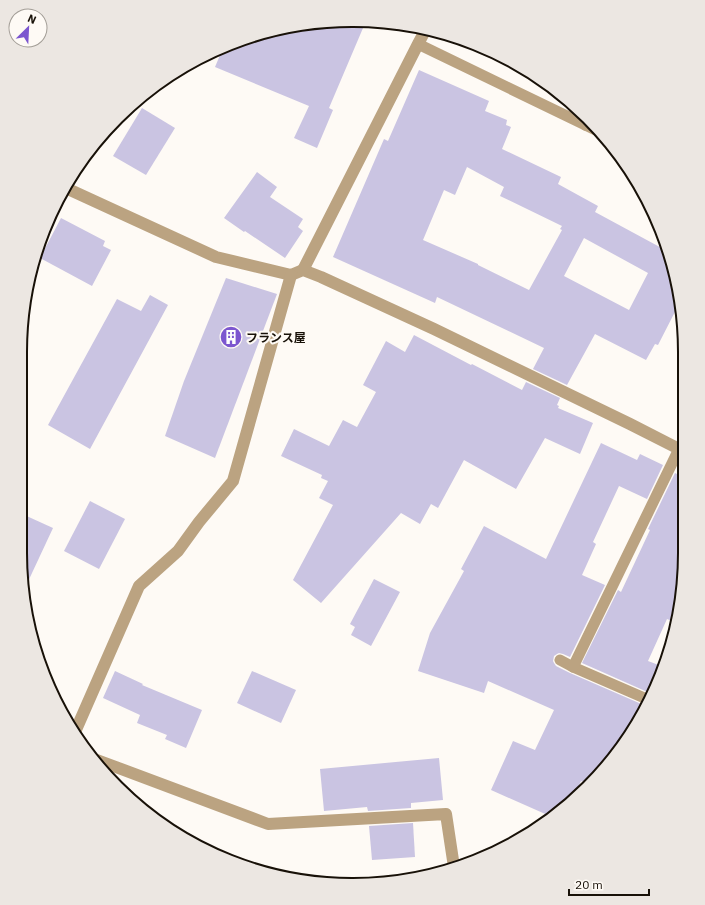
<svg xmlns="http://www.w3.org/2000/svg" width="705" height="905" viewBox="0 0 705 905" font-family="'IBM Plex Sans','Noto Sans JP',sans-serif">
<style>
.building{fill:#cac4e2;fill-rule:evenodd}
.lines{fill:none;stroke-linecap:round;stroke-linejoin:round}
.lane{stroke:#bba381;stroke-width:11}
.street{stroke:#bba381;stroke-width:12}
.labels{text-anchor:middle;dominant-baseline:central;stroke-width:4;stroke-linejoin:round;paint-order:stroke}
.poi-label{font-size:12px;font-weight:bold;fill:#181108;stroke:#fefaf5;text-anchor:start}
.rim{fill:none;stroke:#181108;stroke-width:2}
</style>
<rect width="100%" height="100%" fill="#fefaf5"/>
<!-- building -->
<g class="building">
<path d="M366,21l-37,87 4,2 -16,38 -23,-10 15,-32 -94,-39 8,-19 22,-10 64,-15z"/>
<path d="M419,70l70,31 -4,10 22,9 -1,5 5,2 -9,22 59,28 -3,7 40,22 -3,6 74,40 10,52 -21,41 -3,-1 -9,16 -51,-26 -28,51 -34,-16 11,-21 -107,-51 -2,6 -102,-46 51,-118 4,2zM467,167l37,20 -4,9 62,30 -2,3 2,1 -33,60 -51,-25v-1l-55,-24 21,-50 11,5zM584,238l64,35 -19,37 -65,-34z"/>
<path d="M142,108l33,20 -29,47 -33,-19z"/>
<path d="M257,172l20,15 -7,10 33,22 -5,8 5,4 -18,27 -40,-27 -1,1 -20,-14z"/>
<path d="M61,218l44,23 -2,5 8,4 -19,36 -52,-28z"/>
<path d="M226,278l51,16 -62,164 -50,-22 19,-55z"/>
<path d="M150,295l18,10 -78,144 -42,-24 69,-126 24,12z"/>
<path d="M414,335l57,30 1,-1 50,26 4,-8 34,16 -3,7 2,1 -1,2 35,15 -13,31 -35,-16 -29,51 -52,-29 -26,48 -7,-4 -11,20 -19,-11 -80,90 -28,-23 40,-75 -14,-7 9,-17 -7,-3 1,-3 -41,-19 13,-27 35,17 14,-26 14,7 19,-35 -13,-7 23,-44 19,11z"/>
<path d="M601,443l36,17 3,-6 23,11 -16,34 -28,-13 -26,56 3,2 -14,31 23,10 -35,72 -7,-3 -4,-1 -2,1 -3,2 -1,5 1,2 2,3 14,7 76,33 -17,31 -41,47 -7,-3 -10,22 -19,14 -61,-27 22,-49 22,9 19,-40 -66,-29 -4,12 -66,-22 12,-38 34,-62 -3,-2 23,-43 62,33z"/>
<path d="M675,473l10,5v75l-6,64 -2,6 -10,-4 -19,42 16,6 -4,13 -8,14 -70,-31 36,-73 3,2 29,-62 -2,-1z"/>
<path d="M90,501l35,18 -26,50 -35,-18z"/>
<path d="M20,513l33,15 -28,60 -5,-36z"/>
<path d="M374,579l26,13 -29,54 -20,-11 4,-8 -5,-3z"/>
<path d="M115,671l28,13 -1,1 60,25 -16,38 -21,-9 2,-4 -30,-12 3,-8 -37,-17z"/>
<path d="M252,671l44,19 -15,33 -44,-20z"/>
<path d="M439,758l4,42 -32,3v5l-43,3 -1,-4 -43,4 -4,-42z"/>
<path d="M413,823l2,34 -43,3 -3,-34z"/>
</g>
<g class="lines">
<!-- lane -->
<g class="lane">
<path d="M418,44l184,89"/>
<path d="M560,660l13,7 76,33"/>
<path d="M573,667l106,-218"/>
</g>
<!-- street -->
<g class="street">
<path d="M586,125l2,-5"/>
<path d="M68,189l148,68 75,18 12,-5 18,7 113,52 196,95 55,28"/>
<path d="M303,270l115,-226 8,-15"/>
<path d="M75,732l64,-146 39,-35 21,-29 34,-41 58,-206"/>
<path d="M97,760l171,64 178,-10 8,53"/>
</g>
</g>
<!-- icons -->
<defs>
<g id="building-disc" transform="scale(1.15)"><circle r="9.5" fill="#7c56cf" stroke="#fefaf5"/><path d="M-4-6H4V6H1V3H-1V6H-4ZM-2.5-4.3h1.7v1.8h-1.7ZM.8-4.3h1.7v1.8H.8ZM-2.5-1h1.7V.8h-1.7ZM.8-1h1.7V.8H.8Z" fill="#fff"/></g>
</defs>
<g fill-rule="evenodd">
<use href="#building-disc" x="231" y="337"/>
</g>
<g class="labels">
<!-- poi labels -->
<g class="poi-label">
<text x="246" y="337">フランス屋</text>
</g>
</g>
<!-- crop -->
<path d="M0 0H705V905H0ZM352 27H353A325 325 0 0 1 678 352V553A325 325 0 0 1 353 878H352A325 325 0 0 1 27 553V352A325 325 0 0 1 352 27Z" fill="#ece7e2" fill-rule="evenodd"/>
<path class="rim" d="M352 27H353A325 325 0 0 1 678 352V553A325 325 0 0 1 353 878H352A325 325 0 0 1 27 553V352A325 325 0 0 1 352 27Z"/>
<!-- north arrow -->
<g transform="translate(28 28) rotate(24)"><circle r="19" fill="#fefaf5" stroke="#a29d96"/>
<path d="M0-3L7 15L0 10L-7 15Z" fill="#7c56cf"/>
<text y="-6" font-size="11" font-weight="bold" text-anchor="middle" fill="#181108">N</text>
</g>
<!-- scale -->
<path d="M569 889v6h80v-6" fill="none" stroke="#181108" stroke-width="2"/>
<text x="575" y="889" font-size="12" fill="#181108" stroke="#fefaf5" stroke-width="3" paint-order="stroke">20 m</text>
</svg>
